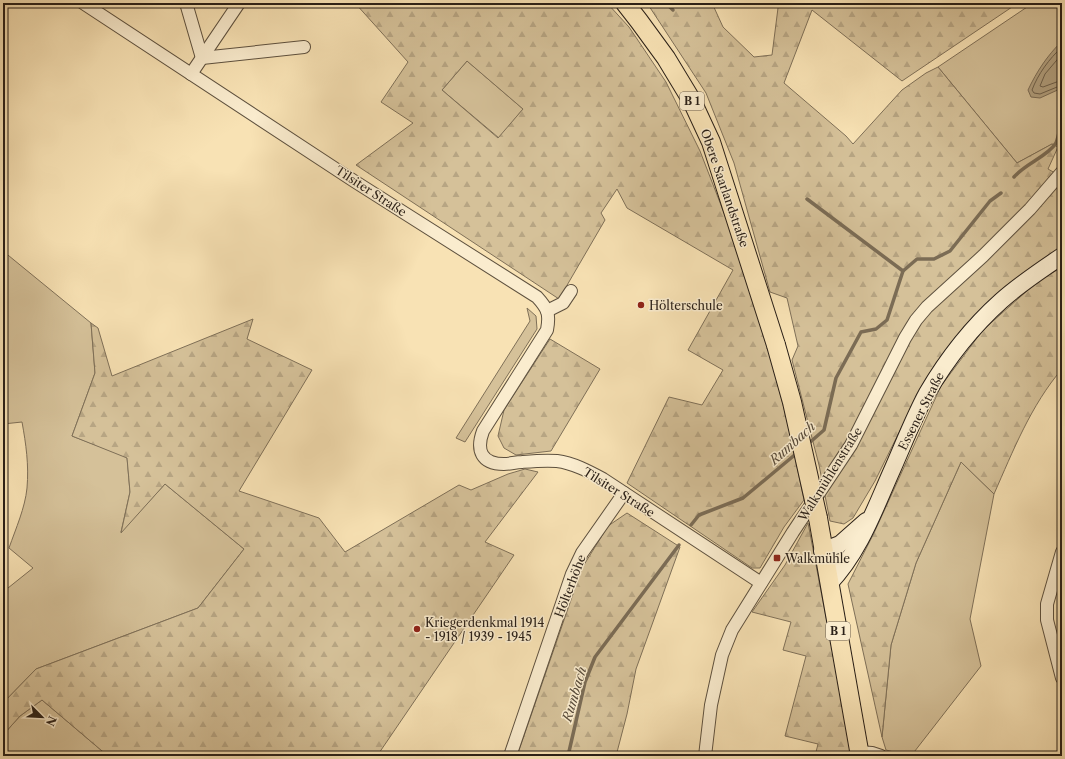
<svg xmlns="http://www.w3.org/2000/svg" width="1065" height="759" viewBox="0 0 1065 759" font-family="'Libre Caslon Text',serif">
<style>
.green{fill:#d5c199;stroke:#7f7058}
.forest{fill:url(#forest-firs);stroke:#7f7058;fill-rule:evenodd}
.water{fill:#b2a07f;stroke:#7b6c55}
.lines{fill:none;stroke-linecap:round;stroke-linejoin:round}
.shore{stroke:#6e604b;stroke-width:1}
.stream{stroke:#7b6c55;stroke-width:3.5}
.street-casing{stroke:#5d503e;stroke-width:14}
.secondary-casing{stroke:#291f17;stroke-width:18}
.primary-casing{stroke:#291f17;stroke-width:20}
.street{stroke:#faecce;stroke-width:12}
.secondary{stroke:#faecce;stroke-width:16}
.primary{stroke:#f8e2b4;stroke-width:18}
.primary-bridge-casing{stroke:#291f17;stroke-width:20;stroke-linecap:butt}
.primary-bridge{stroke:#f8e2b4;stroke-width:18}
.poi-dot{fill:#8f2418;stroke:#faecce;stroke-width:1.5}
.labels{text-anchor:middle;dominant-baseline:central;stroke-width:3;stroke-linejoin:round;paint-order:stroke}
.shield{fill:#faecce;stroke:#685c4e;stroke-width:1}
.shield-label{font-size:11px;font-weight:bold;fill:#291f17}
.street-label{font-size:12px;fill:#291f17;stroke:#faecce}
.poi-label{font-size:12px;fill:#291f17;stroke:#faecce;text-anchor:start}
.water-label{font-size:13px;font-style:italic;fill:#594c3b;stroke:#faecce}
</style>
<defs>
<pattern id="forest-firs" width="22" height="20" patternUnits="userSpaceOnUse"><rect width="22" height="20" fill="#d5c199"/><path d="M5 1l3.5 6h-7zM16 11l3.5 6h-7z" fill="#b7a583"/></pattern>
</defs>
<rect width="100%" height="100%" fill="#f8e2b4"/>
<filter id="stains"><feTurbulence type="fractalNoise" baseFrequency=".005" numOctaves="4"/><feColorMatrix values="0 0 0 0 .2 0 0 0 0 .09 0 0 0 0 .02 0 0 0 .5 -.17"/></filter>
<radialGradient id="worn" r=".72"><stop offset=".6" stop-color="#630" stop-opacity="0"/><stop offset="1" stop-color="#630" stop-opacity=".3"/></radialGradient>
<!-- green -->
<g class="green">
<path d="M1033,3h29v133l-4,11 -6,-3 -35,19 -79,-96z"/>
<path d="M467,61l56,48 -24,29 -57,-48z"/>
<path d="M3,251l88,72 4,50 -23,63 55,21 3,35 -9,40 44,-48 79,65 -46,59 -162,61 -30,31 -3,-3v-105l30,-24 -24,-20c7,-20 16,-40 18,-60 2,-23 -1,-44 -5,-66l-19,2z"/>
<path d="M527,308l9,8 1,13 -72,113 -9,-4 74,-117z"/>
<path d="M961,462l33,32 -24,125 11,47 -70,90h-2l-23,-6 -4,-13 9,-92 25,-82z"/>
<path d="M42,700l66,56h-105v-21l17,-19z"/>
</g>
<!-- forest -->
<g class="forest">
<path d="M355,3h252l22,24 37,55 34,69 38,98 31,101 19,74 16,76 -20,27 -24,41h-8l-125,-85 42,-86 33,8 21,-35 -35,-20 45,-80 -106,-62 -10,-19 -16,24 4,7 -46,79 -203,-134 57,-42 -32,-21 27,-40zM467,61l56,48 -25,29 -56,-48z"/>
<path d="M647,3h65l11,24 31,30 18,-2 6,-47 -3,-5h243l-116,78 -90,-71 -28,73 62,53 7,8 49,-54 24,-17 12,-6 79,96 35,-19 6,3 -10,22 14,8v72l-40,25 -52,47 -46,61 -49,99 -22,37 -9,6 -14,-3 -11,-56 -27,-105 6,-14 -11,-48 -17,-6 -36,-129 -28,-70z"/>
<path d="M1062,267v102c-31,36 -49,82 -68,125l-33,-32 -45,101 -25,82 -9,92 -34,-153 26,-51 67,-147 42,-56 54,-48z"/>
<path d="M253,319l-6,20 65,31 -73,121 80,27 26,34 114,-67 12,5 37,-16 17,-5 13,3 -53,70 29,13 -137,201h-269l-66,-56 -22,16 -17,19v-32l33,-34 162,-61 46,-59 -79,-65 -44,49 9,-41 -3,-34 -55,-22 23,-63 -4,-50 7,5 14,48z"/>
<path d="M550,339l50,30 -49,82 -35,4 -12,-7 -6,-12 6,-26z"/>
<path d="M627,513l53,34 -44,122 -9,45 -11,42h-99l65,-188 26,-42z"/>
<path d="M808,523l26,136 17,97h-36l3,-12 -33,-8 21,-80 -23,-6 8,-28 -39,-10 33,-47z"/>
</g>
<!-- water -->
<path class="water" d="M1062,41v47l-22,10 -9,-1 -3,-7c9,-19 19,-34 34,-49z"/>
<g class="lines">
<!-- shore -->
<g class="shore">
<path d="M1062,47c-13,12 -24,27 -30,43l2,3 6,1 22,-9"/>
<path d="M1062,54l-17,20 -5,12 3,1 19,-7"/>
</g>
<!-- stream -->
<g class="stream">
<path d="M666,3l7,7"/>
<path d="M1014,177c12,-14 33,-20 42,-34 3,-7 4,-17 6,-25"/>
<path d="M807,199l96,72"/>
<path d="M808,444l16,-14 12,-52 25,-46 15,-3 11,-9 16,-49 14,-12h17l16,-8 40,-50 11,-8"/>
<path d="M691,525l8,-10 44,-17 54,-45"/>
<path d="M568,756l17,-74 10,-25 84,-112"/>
</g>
<!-- street casing -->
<g class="street-casing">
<g id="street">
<path d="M83,3l271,178 183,116c11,12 13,17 10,33l-64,101c-7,19 -2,33 21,33 6,0 12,-2 18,-2 12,-1 23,-2 35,-1 16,2 31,10 46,18l158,104"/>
<path d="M186,3l16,55 102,-11"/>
<path d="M191,74l48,-71"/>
<path d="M547,311l16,-8 8,-12"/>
<path d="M1062,552l-15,52v16l15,58"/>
<path d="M859,752l13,1 9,3"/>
<path d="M510,756l62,-182 10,-21 42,-60"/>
<path d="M705,756l6,-51 11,-50 10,-25 61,-98 58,-87 54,-107 11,-18 11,-13 56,-51 47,-47 32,-37"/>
</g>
</g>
<!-- secondary casing -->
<g class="secondary-casing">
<g id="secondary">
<path d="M822,551l18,-7 26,-23"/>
<path d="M829,584c31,-32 46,-76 64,-116 11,-25 21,-51 34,-75 20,-34 45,-66 74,-92 19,-17 40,-31 61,-45"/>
</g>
</g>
<!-- primary casing -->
<g class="primary-casing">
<g id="primary">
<path d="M625,3l14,18 27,37 26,43 19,41 65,203"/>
<path d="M818,518l42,238"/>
</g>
</g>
<!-- street -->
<use href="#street" class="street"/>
<!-- secondary -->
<use href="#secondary" class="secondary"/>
<!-- primary -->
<use href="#primary" class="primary"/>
<!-- primary-bridge casing -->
<g class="primary-bridge-casing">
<path id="primary-bridge" d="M776,345l16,57 26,116"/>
</g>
<!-- primary-bridge -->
<use href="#primary-bridge" class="primary-bridge"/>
</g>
<!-- markers -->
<g class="poi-dot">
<circle cx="641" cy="305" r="4"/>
<rect x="773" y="554" width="8" height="8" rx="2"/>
<circle cx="417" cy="629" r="4"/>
</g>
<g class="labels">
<!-- shield labels -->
<g class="shield">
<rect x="680" y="92" width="24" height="18" rx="3"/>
<rect x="826" y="622" width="24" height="18" rx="3"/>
</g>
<g class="shield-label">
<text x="692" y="101">B 1</text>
<text x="838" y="631">B 1</text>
</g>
<!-- street labels -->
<g class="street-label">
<text transform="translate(725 188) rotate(71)">Obere Saarlandstraße</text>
<text transform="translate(371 191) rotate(33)">Tilsiter Straße</text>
<text transform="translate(921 411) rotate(-63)">Essener Straße</text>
<text transform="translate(830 474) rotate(-58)">Walkmühlenstraße</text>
<text transform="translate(619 492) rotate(32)">Tilsiter Straße</text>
<text transform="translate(570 586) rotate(-69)">Hölterhöhe</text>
</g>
<!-- poi labels -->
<g class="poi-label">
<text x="649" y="305">Hölterschule</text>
<text x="785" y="558">Walkmühle</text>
<text x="425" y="622">Kriegerdenkmal 1914<tspan x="425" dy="14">- 1918 / 1939 - 1945</tspan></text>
</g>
<!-- water labels -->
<g class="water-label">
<text transform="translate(792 443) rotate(-42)">Rumbach</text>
<text transform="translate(574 694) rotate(-74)">Rumbach</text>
</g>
</g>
<!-- margin -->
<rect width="1065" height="759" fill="none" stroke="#f8e2b4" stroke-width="16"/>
<rect x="4" y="4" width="1057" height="751" fill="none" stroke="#291f17" stroke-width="2"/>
<rect x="8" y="8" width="1049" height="743" fill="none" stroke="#291f17"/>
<!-- north arrow -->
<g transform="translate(42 717) rotate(114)" stroke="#faecce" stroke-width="3" paint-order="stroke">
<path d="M0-3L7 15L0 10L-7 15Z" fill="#291f17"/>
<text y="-6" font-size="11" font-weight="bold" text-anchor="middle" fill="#291f17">N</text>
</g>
<rect width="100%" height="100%" filter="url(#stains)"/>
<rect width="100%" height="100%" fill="url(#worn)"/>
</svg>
